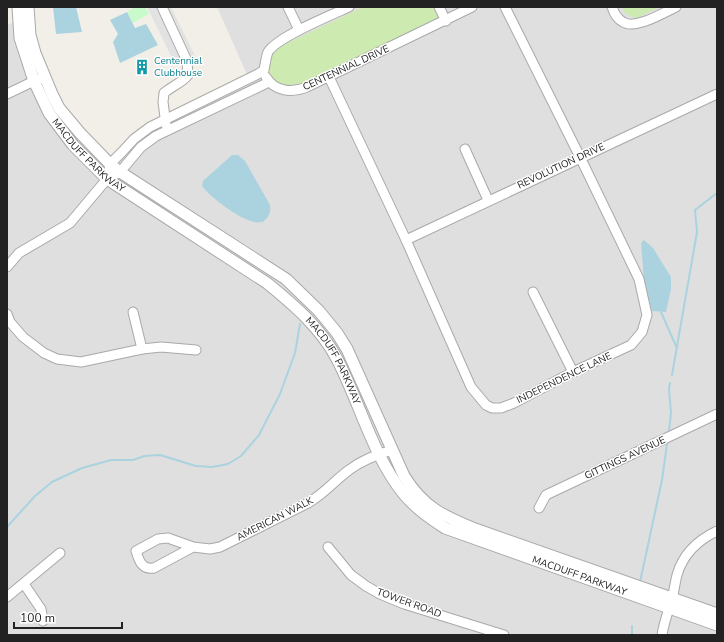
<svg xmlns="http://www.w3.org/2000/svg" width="724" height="642" viewBox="0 0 724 642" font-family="'Nunito Sans',sans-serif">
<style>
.residential{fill:#e0dfdf}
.grass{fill:#cdebb0}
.park{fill:#c8facc}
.parking{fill:#e2e2e2}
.water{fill:#aad3df}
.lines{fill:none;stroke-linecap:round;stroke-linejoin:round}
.stream{stroke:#aad3df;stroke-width:2}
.minor-casing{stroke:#a9a9a9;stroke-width:11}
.tertiary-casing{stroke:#a9a9a9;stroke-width:13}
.minor{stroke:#fff;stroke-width:9}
.tertiary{stroke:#fff;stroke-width:11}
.labels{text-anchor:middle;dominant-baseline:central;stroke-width:3;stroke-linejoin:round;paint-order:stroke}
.culture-label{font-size:10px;fill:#0d838f;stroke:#fff;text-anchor:start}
.street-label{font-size:10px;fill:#222;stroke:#fff}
</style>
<rect width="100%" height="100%" fill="#f2efe9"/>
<!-- residential -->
<path class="residential" d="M217,7h500v628h-710v-610l10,-4 30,86 65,57 137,-85z"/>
<!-- grass -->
<g class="grass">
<path d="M363,7h71l5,9 -3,4 -135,64 -21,1 -11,-8c-2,-16 -1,-18 10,-30z"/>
<path d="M622,7h38l-24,11 -10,-4z"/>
</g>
<!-- park -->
<path class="park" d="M135,7h10l4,7 -16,9 -6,-11z"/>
<!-- parking -->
<path class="parking" d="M147,7h24l25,51 -20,8z"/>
<!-- water -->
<g class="water">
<path d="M53,7h23l6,25 -26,2z"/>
<path d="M127,12l8,16 11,-4 12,21 -38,18 -7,-21 5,-8 -8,-14z"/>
<path d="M232,155h6l7,6 25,44c1,8 -1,12 -7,17 -3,0 -6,1 -9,0 -16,-4 -43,-24 -52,-36l1,-5z"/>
<path d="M644,240l9,8 18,29v12l-5,23 -14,-1 -8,-31 -3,-37z"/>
</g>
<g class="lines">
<!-- stream -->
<g class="stream">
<path d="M661,312l15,34"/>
<path d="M672,375l25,-143 -2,-22 22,-17"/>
<path d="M669,431l2,-18 -2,-24 1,-6"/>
<path d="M7,527l28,-31 17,-14 30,-14 29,-8h22l11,-4 16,-1 36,11 16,1 16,-3 13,-8 18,-21 21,-41 15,-41 5,-29"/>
<path d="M640,582l22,-102 5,-36"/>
<path d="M632,635v-9"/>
</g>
<!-- minor casing -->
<g class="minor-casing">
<g id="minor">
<path d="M162,7l25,54 1,14c-6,8 -16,11 -24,18l-1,9 3,23"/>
<path d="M288,7l11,23"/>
<path d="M439,7l7,14"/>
<path d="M612,7c2,6 5,12 11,15 12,8 40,-9 53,-15"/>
<path d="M266,77c9,15 26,16 41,10l165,-80"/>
<path d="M329,77l77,163 65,147 15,18 6,3h9l13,-5 59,-31 58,-27 11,-13 5,-17 -8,-36 -59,-122 -75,-150"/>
<path d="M7,94l27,-13 11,-4"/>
<path d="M465,149l23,51"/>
<path d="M109,170l1,-6 12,-12 12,-13 16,-12 108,-53 6,-4c1,-5 2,-13 4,-18 9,-15 63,-37 81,-45"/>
<path d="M406,240l311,-146"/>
<path d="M7,267l12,-14 51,-30 37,-44 13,-7 21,-25 15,-11 113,-54"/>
<path d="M533,292l40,80"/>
<path d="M133,312l9,37"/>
<path d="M7,314l3,8 13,15 21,16 13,6 24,3 61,-13 19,-2 35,3"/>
<path d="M539,508l7,-13 171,-81"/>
<path d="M193,547l-39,21c-12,2 -15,-7 -18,-17l22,-12 10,-1 25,9 17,2 10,-2 88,-44c17,-10 26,-22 41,-33 13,-10 27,-15 43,-20"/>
<path d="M328,547l23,28 15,11 14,8 24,10 100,31"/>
<path d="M24,584l17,25 2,12"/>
<path d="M7,597l53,-44"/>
<path d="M662,635c2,-13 6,-23 10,-36 2,-8 3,-16 5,-24 6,-21 21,-35 40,-44"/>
</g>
</g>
<!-- tertiary casing -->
<g class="tertiary-casing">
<g id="tertiary">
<path id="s1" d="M18,7l2,31 14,43 15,32 24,32 34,34 160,104c27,22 54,45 70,76 23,44 35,95 66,134 12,15 27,25 42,35l272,97"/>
<path d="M28,7l2,28 5,18 17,41 7,14 21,25 30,31 10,8 166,107 33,32 18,22 10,16 57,127c19,31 39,40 71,53l242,85"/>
</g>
</g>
<!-- minor -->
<use href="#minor" class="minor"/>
<!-- tertiary -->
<use href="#tertiary" class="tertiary"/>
</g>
<!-- icons -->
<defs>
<g id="building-bare" transform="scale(1.2)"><path d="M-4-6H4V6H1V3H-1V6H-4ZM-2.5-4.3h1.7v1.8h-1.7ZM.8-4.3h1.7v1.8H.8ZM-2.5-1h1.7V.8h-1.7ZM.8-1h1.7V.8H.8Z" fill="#0f9aa8" stroke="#fff" stroke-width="2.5" paint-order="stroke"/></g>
</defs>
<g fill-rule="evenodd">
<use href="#building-bare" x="142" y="67"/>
</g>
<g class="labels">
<!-- culture labels -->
<g class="culture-label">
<text x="154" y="61">Centennial<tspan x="154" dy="12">Clubhouse</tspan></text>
</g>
<!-- street labels -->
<g class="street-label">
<text transform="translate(346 68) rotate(-25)">CENTENNIAL DRIVE</text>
<text stroke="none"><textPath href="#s1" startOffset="170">MACDUFF PARKWAY</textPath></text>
<text transform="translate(561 166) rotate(-25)">REVOLUTION DRIVE</text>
<text stroke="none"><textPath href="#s1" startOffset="494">MACDUFF PARKWAY</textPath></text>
<text transform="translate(564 378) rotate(-26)">INDEPENDENCE LANE</text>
<text transform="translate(625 458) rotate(-25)">GITTINGS AVENUE</text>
<text transform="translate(275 519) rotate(-27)">AMERICAN WALK</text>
<text stroke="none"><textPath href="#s1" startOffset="842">MACDUFF PARKWAY</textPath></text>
<text transform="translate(409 603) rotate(20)">TOWER ROAD</text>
</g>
</g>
<!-- border -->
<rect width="724" height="642" fill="none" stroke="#222222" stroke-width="16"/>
<!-- scale -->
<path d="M14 622v6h108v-6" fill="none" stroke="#222222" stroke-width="2"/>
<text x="20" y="622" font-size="12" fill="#222222" stroke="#ffffff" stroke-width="3" paint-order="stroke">100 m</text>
</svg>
